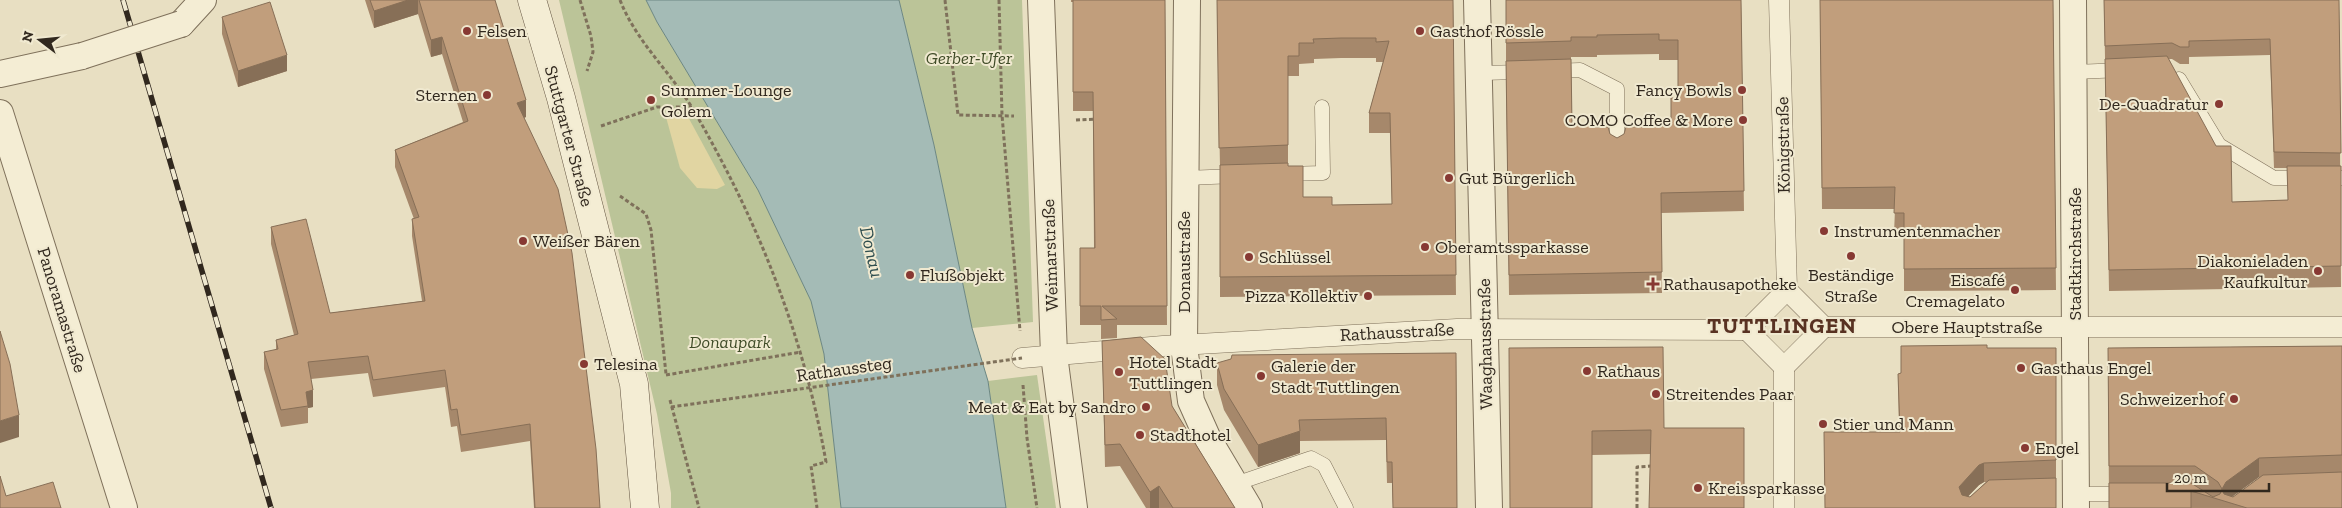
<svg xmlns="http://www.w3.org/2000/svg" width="2342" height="508" viewBox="0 0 2342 508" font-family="'Zilla Slab',serif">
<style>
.green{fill:#bbc498}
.sand{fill:#e1d5a2}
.water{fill:#a4bbb6;stroke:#6c8783}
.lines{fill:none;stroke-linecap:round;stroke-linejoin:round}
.service-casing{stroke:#7f715b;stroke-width:15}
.pedestrian-casing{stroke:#7f715b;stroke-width:21}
.minor-casing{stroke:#7f715b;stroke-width:28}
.secondary-casing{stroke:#61523f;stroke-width:29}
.path{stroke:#7f715b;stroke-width:3;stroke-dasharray:4 2.5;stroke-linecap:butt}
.service{stroke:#f4edd4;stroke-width:14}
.pedestrian{stroke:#f4edd4;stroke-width:20}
.minor{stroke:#f4edd4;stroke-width:26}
.secondary{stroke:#f4edd4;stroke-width:28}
.rail-casing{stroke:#31281e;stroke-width:5.5}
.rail{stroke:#f0e9d0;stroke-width:4;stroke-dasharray:11;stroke-linecap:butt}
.minor-bridge-casing{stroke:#7f715b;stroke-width:28;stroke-linecap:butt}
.path-bridge{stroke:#7f715b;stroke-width:3;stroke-dasharray:4 2.5;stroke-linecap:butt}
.minor-bridge{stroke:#f4edd4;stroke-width:26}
.wall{fill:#a6886b;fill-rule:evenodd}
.shaded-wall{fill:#876f57}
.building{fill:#c19e7c;stroke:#876f57}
.poi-dot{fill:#873933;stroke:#f0e9d0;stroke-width:2}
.labels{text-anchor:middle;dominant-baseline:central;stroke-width:4;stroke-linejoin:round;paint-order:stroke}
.poi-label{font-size:18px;fill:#31281e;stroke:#f0e9d0;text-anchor:start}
.park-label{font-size:18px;font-style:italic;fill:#3f4b27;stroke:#f0e9d0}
.street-label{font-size:18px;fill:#31281e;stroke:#f0e9d0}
.water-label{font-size:19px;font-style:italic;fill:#2f4e4f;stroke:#f0e9d0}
.district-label{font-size:22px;font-weight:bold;letter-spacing:1px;fill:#583222;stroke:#f0e9d0}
</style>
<rect width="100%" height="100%" fill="#e8dfc2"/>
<!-- green -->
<g class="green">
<path d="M559,0h87l11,22 101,168 53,111 13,53 17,154h-170v-15l-14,-79z"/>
<path d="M899,0h123l11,322 -61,6 -38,-183z"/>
<path d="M1037,375l19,133h-50l-18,-127z"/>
</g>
<!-- sand -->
<path class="sand" d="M687,115l38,70 -8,4 -20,-1 -17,-20 -14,-51z"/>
<!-- water -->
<path class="water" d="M646,0h253l35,145 38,183 16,53 18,127h-165l-17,-154 -13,-53 -53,-111 -101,-168z"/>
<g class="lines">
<!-- service casing -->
<g class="service-casing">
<g id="service">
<path d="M1552,71l28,-1 37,19v61"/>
<path d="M2074,72l49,-2"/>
<path d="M1479,73l44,-1"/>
<path d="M2179,79l40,66 55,33h68"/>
<path d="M1285,174l38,-1 -1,-66"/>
<path d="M1185,178l51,-2"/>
<path d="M1235,484l76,-26 13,7 22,43"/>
<path d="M2076,494h50"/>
</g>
</g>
<!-- pedestrian casing -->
<g class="pedestrian-casing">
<g id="pedestrian">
<path d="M1779,0l8,290"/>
<path d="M1787,290l37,37h518"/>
<path d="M1747,330l37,37 40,-40"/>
<path d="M1022,358l141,-12 294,-17 290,1 40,-40"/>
<path d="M1784,367v141"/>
</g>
</g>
<!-- minor casing -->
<g class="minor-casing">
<g id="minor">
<path d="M1041,0l13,355 20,153"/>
<path d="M1187,0l-3,346 7,55 17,38 41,69"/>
<path d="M1477,0l12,508"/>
<path d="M2073,0l3,508"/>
<path d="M181,24l22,-24"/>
<path d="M0,74l82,-18"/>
<path d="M0,113l124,395"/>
</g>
</g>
<!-- secondary casing -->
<g class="secondary-casing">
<path id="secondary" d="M532,0l29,98 73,286 11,124"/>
</g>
<!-- path -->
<g class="path">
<path d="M580,0l11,36 2,16 -6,19"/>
<path d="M620,0c17,44 55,76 77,116 63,110 107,221 129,346l-15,4 6,42"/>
<path d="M945,0l13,115 56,1"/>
<path d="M999,0l3,115 18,216"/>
<path d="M1076,120l21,-1"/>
<path d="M601,126l56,-19h35"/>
<path d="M620,196l26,18 5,16 15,144"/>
<path d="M666,375l135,-23"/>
<path d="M1023,385l4,53 10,70"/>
<path d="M670,400l29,108"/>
<path d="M1637,508v-41l15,-1"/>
</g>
<!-- service -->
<use href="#service" class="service"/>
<!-- pedestrian -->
<use href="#pedestrian" class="pedestrian"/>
<!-- minor -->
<use href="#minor" class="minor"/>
<!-- secondary -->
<use href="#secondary" class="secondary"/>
<!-- rail casing -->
<g class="rail-casing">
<path id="rail" d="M123,0l148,508"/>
</g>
<!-- rail -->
<use href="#rail" class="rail"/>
<!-- minor-bridge casing -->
<g class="minor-bridge-casing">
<path id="minor-bridge" d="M82,56l99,-32"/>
</g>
<!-- path-bridge -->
<path class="path-bridge" d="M671,407l351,-49"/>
<!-- minor-bridge -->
<use href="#minor-bridge" class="minor-bridge"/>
</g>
<!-- wall -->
<g class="wall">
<path d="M365,0h130l31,117 -2,1 76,390h-66l-4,-67 -69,11 -4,-26 -6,1 -6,-40 -72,10 -5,-24 -57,6 2,28 -5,1v15l-27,4 -17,-58v-17l12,-2v-10l18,-5 -23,-91v-17l59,86 92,-12 -10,-65v-17h2l-19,-52v-17l68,-28 -21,-68 -11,3 -13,-43 -44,14z"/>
<path d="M1071,0h94l2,325h-50v13l-16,1v-14h-21v-77h14l-1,-137h-20v-109h-2z"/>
<path d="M1217,0h236l3,295 -236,2v-129zM1341,58h35v4h7l-14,51v20h21l2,71 -60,1 -29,-8 -15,-31v-90h11v-12l15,-1v-4z"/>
<path d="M1506,0h235l3,211 -83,2 1,80 -153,2 -3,-214zM1659,54v6h19v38l-7,28 -54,12 -23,-11 -22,-2 -1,-68h26v-2z"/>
<path d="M1820,0h233l3,290 -152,1v-57h-10l1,-25h-73z"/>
<path d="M2104,0h235l2,287 -232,4zM2270,55l4,113h13l1,32 -56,2 -63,-143h3l8,5h9v-7z"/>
<path d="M222,17l65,54 -49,16 -16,-53z"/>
<path d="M1102,341l70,65 63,102h-89l-26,-42 -15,1z"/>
<path d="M2342,346v162h-233l-1,-160zM2259,477h1l-27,20h-1z"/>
<path d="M1509,348l155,80 -13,26 -59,1z"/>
<path d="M1987,348h69v160h-231l74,-76 -1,-58zM1984,482h2l-16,15 -2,-1 11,-11z"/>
<path d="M1456,353l1,155h-64l-1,-25h-5l-1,-43 -86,1v12l-42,14 -34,-57 -7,-25v-22z"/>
</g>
<!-- shaded-wall -->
<g class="shaded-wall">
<path d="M408,0h10v14l-44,14v-17z"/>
<path d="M442,37v17l-11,3v-17z"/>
<path d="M287,55v16l-49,16v-16z"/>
<path d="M526,100v17l-9,3v-17z"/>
<path d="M313,390v17l-5,1 -2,-16z"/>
<path d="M19,415v22l-19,6v-22z"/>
<path d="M1300,431v22l-42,14v-22z"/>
<path d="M2259,458v19l-33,24 -4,-12 4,-7z"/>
<path d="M1984,463v19l-5,3 -20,21v-19l20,-22z"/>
<path d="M1159,486v22h-9v-16z"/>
</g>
<!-- building -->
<g class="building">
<path d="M370,0h38l-34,11z"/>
<path d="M419,0h76l31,100 -9,3 41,86 14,64 24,196 4,59h-65l-5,-84 -69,11 -4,-26 -6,1 -6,-40 -72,10 -5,-24 -60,6 5,28 -7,2 2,14 -27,4 -17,-58 14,-3 -2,-9 22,-6 -27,-107 35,-8 24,94 95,-12 -13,-82 7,-2 -24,-67 73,-29 -26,-84 -11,3z"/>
<path d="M1073,0h92l2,306h-65l15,13 -16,1v-14h-21v-58h15l-2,-156h-20z"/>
<path d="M1217,0h236l3,275 -236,2v-112l68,-2v3h15v31h29v8l60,-1 -2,-91h-21l20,-72 -13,1v-4h-35l-28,1 1,4h-15v13h-11v89l-69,3z"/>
<path d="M1506,0h235l3,191 -83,2 1,79 -153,3 -3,-214 65,-2 1,66 22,-1v3h14l2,7 7,4 7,-4 2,-7 45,-1v-28h7v-58h-19v-6l-62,1v2h-26v4l-65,2z"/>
<path d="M1820,0h233l3,268 -152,1v-56h-10l1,-26 -73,1z"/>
<path d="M2104,0h235l2,153 -67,-1 -4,-113 -81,2v6h-9l-8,-4 -67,3z"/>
<path d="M270,2l17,53 -49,16 -16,-54z"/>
<path d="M2167,56l49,90h15l1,56 56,-2 -1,-34h54v100l-232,4 -4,-211z"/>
<path d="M0,331l10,33 9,51 -19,6z"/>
<path d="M1141,337l24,22 7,47 63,102h-62l-14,-22 -9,6 -30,-48 -15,1 -3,-104z"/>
<path d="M1987,345v3h69v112l-72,3 -5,2 -20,22 3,8 8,2 19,-17 67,-2v30h-231l-1,-76h76l-2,-58 3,-1v-27z"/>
<path d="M2342,346v109l-83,3 -33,24 -4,7 2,5 9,3 30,-22 79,-3v36h-95l-56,-17v17h-82v-25h82l22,14 7,-3 2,-5 -4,-7 -23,-16h-86l-1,-118z"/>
<path d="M1663,347l1,81h80v80h-95l2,-78 -59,1v77h-82l-1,-160z"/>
<path d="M1456,353l1,155h-64l-1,-46h-5l-1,-44 -87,2 1,11 -42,14 -34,-56 -7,-26 14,-4 1,-4z"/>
<path d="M0,476l6,20 47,-14 8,26h-61z"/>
</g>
<!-- markers -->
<g class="poi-dot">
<circle cx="467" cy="31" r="5"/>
<circle cx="1420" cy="31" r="5"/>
<circle cx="1742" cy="90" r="5"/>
<circle cx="487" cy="95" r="5"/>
<circle cx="651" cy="100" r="5"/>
<circle cx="2219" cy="104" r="5"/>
<circle cx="1743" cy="120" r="5"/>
<circle cx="1449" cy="178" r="5"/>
<circle cx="1824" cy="231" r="5"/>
<circle cx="523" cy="241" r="5"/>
<circle cx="1425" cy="247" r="5"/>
<circle cx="1851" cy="256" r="5"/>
<circle cx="1249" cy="257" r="5"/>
<circle cx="2318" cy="271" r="5"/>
<circle cx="910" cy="275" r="5"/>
<path d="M1650.5 276.5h5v5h5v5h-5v5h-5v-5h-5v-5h5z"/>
<circle cx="2015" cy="290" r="5"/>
<circle cx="1368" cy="296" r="5"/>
<circle cx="584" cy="364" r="5"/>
<circle cx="2021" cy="368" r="5"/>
<circle cx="1587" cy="371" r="5"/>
<circle cx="1119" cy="372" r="5"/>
<circle cx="1261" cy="376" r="5"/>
<circle cx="1656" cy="394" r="5"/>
<circle cx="2234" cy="399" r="5"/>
<circle cx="1146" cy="407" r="5"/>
<circle cx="1823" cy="424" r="5"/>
<circle cx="1140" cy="435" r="5"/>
<circle cx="2025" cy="448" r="5"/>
<circle cx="1698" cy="488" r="5"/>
</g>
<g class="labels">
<!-- poi labels -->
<g class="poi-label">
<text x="477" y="31">Felsen</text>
<text x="1430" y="31">Gasthof Rössle</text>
<text x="661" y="90">Summer-Lounge<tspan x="661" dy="21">Golem</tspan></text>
<text x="1732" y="90" text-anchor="end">Fancy Bowls</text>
<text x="477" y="95" text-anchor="end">Sternen</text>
<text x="2209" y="104" text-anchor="end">De-Quadratur</text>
<text x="1733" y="120" text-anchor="end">COMO Coffee &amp; More</text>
<text x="1459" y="178">Gut Bürgerlich</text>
<text x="1834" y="231">Instrumentenmacher</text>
<text x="533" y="241">Weißer Bären</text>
<text x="1435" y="247">Oberamtssparkasse</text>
<text x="1259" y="257">Schlüssel</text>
<text x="2308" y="261" text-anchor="end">Diakonieladen<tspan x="2308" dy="21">Kaufkultur</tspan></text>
<text x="920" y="275">Flußobjekt</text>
<text x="1851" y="275" text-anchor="middle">Beständige<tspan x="1851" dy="21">Straße</tspan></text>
<text x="2005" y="280" text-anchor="end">Eiscafé<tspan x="2005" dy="21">Cremagelato</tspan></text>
<text x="1663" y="284">Rathausapotheke</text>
<text x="1358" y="296" text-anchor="end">Pizza Kollektiv</text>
<text x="1129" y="362">Hotel Stadt<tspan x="1129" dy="21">Tuttlingen</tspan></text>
<text x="594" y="364">Telesina</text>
<text x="1271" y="366">Galerie der<tspan x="1271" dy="21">Stadt Tuttlingen</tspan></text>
<text x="2031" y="368">Gasthaus Engel</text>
<text x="1597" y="371">Rathaus</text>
<text x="1666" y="394">Streitendes Paar</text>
<text x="2224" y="399" text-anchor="end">Schweizerhof</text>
<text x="1136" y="407" text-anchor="end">Meat &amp; Eat by Sandro</text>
<text x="1833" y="424">Stier und Mann</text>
<text x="1150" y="435">Stadthotel</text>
<text x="2035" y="448">Engel</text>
<text x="1708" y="488">Kreissparkasse</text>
</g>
<!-- park labels -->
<g class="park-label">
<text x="969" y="58">Gerber-Ufer</text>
<text x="730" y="342">Donaupark</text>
</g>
<!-- street labels -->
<g class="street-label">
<text transform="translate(569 136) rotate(75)">Stuttgarter Straße</text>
<text transform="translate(1783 145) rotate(-91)">Königstraße</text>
<text transform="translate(2075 254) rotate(-90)">Stadtkirchstraße</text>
<text transform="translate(1050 255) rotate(-92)">Weimarstraße</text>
<text transform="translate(1184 262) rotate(-90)">Donaustraße</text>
<text transform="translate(62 310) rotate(73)">Panoramastraße</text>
<text x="1967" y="327">Obere Hauptstraße</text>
<text transform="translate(1397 332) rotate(-3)">Rathausstraße</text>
<text transform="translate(1485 344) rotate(-91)">Waaghausstraße</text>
<text transform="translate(844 369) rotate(-8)">Rathaussteg</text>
</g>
<!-- water labels -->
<g class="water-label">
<text transform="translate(872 252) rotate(77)">Donau</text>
</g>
<!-- district labels -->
<g class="district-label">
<text x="1782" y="325">TUTTLINGEN</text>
</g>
</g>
<!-- north arrow -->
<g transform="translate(40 40) rotate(286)" stroke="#f0e9d0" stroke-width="4" paint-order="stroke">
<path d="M0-4L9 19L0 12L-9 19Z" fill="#31281e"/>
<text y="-8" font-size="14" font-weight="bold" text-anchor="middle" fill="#31281e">N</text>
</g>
<!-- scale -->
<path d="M2167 483v8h102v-8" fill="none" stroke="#31281e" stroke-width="2.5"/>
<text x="2174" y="483" font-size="15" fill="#31281e" stroke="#f0e9d0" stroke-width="4" paint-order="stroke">20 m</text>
</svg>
